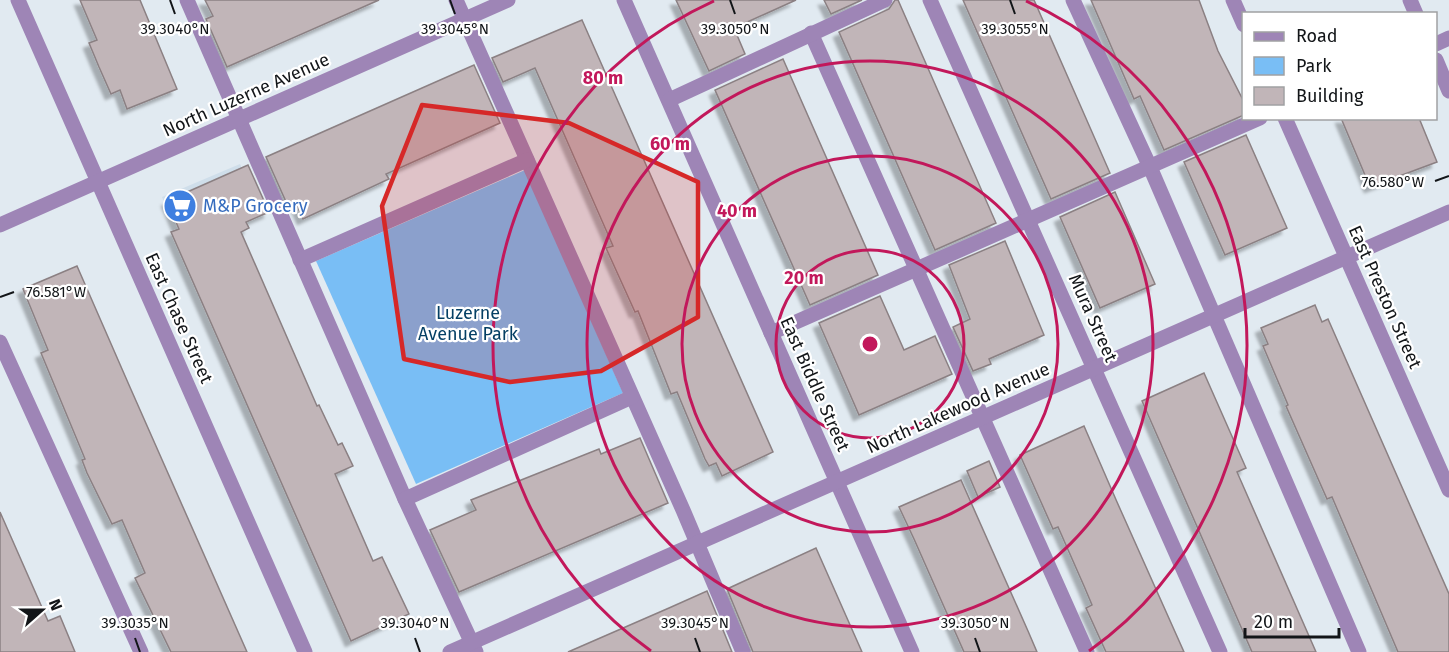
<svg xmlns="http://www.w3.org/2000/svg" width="1449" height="652" viewBox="0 0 1449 652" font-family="'Fira Sans',sans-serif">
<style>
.built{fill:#cfdeea}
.green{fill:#79bef5}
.building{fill:#c1b5b8;stroke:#8b8083;stroke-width:1.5;filter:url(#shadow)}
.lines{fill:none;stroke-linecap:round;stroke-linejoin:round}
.minor{stroke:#9e85b6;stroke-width:15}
.marked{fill:#d62828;fill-opacity:0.2;stroke:#d62828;stroke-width:4.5;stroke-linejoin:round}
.ticks{fill:none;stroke:#121518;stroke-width:2}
.ring{fill:none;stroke:#c2185b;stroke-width:3}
.labels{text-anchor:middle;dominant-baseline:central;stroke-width:4.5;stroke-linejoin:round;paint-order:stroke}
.street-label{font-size:18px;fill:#121518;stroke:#fff}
.shop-label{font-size:18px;fill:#366cbe;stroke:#fff;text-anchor:start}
.park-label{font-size:18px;fill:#043f64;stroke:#fff}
.ticks-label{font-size:15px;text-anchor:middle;fill:#121518;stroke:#fff;stroke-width:4.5;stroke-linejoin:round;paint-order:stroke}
.centre{fill:#c2185b;stroke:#fff;stroke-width:3}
.ring-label{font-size:18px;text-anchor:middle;font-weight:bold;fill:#c2185b;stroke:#fff;stroke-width:4.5;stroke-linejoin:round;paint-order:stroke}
</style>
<defs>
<filter id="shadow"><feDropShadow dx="-5.5" dy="5.5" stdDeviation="1.5" flood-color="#0004"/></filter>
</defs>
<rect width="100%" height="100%" fill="#e1eaf1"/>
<!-- built -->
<path class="built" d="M240,164l11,26 -77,34 -12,-27z"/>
<!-- green -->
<path class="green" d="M525,170l98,223 -207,91 -100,-223z"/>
<!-- building -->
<g class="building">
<path d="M80,0h60l37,89 -50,20 -7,-19 -9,4 -12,-27 -10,-24 8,-3z"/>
<path d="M205,0h174l-152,67 -21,-48 7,-3z"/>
<path d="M676,0h120l-62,28 11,26 -36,17z"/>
<path d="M824,0h38l-31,14z"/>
<path d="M895,0h3l98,223 -61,27 -96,-218 50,-23z"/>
<path d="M963,0h71l76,173 -59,26z"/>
<path d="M1091,0h108l19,51 26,51v13l-80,35 -24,-54 -6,3z"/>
<path d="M582,20l191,432 -51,24 -6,-13 -7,3 -4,-7 -28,-67 -6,2 -33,-83 -3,1 -29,-64 7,-2 -78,-178 -32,14 -11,-24z"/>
<path d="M783,59l95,216 -68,30 -95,-215z"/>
<path d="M474,65l26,58 -114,51 3,5 -86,40 -8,-18 -8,3 -21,-47z"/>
<path d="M1341,118h78l18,44 -67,25z"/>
<path d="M1246,135l41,93 -62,27 -41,-93z"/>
<path d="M248,165l21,47 -23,10 3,6 -8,4 76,174 2,-1 19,40 4,-2 11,23 -18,8 38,87 9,-4 27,57 -58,27 -180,-409 8,-3 -12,-28z"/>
<path d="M1115,192l40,92 -55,24 -40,-91z"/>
<path d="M1005,241l39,94 -55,24 2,5 -18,7 -20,-44 17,-8 -21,-54z"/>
<path d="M77,266l52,119 118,267h-76l-36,-74 10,-5 -23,-53 -10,4 -25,-51 -5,-13 3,-1 -44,-106 7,-3 -25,-61z"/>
<path d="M880,296l24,54 31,-14 17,38 -93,41 -40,-92z"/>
<path d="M1315,305l7,17 6,-3 121,275v58h-51l-66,-155 -5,2 -41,-93 2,-1 -25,-59 5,-2 -7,-16z"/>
<path d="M1204,373l42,95 -9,4 79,180h-64l-110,-251z"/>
<path d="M1084,426l33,76 67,150h-78l-20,-44 6,-3 -8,-19 -26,-59 -5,2 -33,-74z"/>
<path d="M640,438l28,65 -209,89 -29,-62 46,-20 -5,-10 128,-51 2,5z"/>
<path d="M989,461l11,26 -22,10 -11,-26z"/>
<path d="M961,480l67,151 9,21h-73l-50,-113 -15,-32z"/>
<path d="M0,512l48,109 12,-5 15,36h-75z"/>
<path d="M816,548l46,104h-109l-26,-63z"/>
<path d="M707,591l25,61h-164l101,-44z"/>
</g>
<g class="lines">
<!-- minor -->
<g class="minor">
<path d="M18,0l287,652"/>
<path d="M187,0l218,499 71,153"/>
<path d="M456,0l227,510 60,142"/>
<path d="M624,0l288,652"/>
<path d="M930,0l290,652"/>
<path d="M1073,0l77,167 209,485"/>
<path d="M1233,0l11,25"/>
<path d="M1410,0l6,14"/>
<path d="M811,33l276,619"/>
<path d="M1436,44l13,-6"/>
<path d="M1436,60l13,31"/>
<path d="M669,100l216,-100"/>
<path d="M1285,118l164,372"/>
<path d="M0,225l508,-225"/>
<path d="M300,260l227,-100"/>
<path d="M771,333l489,-215"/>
<path d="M0,342l141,310"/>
<path d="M405,499l227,-102"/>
<path d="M450,652l999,-440"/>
</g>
</g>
<!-- marked area -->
<path class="marked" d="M422,105l147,18 129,59v135l-97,54 -91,11 -106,-23 -22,-153z"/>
<!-- ticks -->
<path class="ticks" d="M170,0l5,14M450,0l5,14M730,0l5,14M1010,0l5,14M1435,181l14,-5M0,297l14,-5M135,638l5,14M415,638l5,14M695,638l5,14M975,638l5,14"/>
<!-- distance rings -->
<g class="ring">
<circle cx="870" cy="344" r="94"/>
<circle cx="870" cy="344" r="188"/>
<circle cx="870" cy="344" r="283"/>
<path d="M651 651A377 377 0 0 1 714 1M1026 1A377 377 0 0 1 1089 651"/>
</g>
<!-- icons -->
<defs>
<g id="supermarket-disc" transform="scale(1.725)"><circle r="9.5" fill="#3f7fe0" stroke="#fff"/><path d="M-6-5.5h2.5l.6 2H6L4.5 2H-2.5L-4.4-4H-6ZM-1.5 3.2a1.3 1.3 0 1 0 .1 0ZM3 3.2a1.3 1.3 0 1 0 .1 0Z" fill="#fff"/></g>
</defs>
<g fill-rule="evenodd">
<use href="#supermarket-disc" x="180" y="206"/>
</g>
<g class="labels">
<!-- street labels -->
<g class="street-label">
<text transform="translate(246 95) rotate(-24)">North Luzerne Avenue</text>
<text transform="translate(1385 297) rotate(66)">East Preston Street</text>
<text transform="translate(179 318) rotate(66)">East Chase Street</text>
<text transform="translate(1093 318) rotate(66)">Mura Street</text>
<text transform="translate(815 384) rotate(66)">East Biddle Street</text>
<text transform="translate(958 408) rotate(-24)">North Lakewood Avenue</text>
</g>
<!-- shop labels -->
<g class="shop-label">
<text x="203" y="206">M&amp;P Grocery</text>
</g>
<!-- park labels -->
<g class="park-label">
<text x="468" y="313">Luzerne<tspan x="468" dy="21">Avenue Park</tspan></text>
</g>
</g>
<g class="ticks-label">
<text x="175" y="34">39.3040°N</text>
<text x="455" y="34">39.3045°N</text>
<text x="735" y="34">39.3050°N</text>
<text x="1015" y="34">39.3055°N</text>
<text x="1393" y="187">76.580°W</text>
<text x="56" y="297">76.581°W</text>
<text x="135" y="628">39.3035°N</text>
<text x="415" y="628">39.3040°N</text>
<text x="695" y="628">39.3045°N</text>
<text x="975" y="628">39.3050°N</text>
</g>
<circle cx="870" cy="344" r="9" class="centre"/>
<g class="ring-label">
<text x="603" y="84">80 m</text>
<text x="670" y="150">60 m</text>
<text x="737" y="217">40 m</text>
<text x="804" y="284">20 m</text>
</g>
<!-- legend -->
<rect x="1242" y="12" width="195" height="108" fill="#ffffff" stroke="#a0a1a3" stroke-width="1.5"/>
<rect x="1254" y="32" width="30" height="9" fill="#9e85b6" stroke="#a0a1a3" stroke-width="1.5"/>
<text x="1296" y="42" font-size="18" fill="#121518">Road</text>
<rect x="1254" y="57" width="30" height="18" fill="#79bef5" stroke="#a0a1a3" stroke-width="1.5"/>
<text x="1296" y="72" font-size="18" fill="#121518">Park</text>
<rect x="1254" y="87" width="30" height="18" fill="#c1b5b8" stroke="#a0a1a3" stroke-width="1.5"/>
<text x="1296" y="102" font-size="18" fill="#121518">Building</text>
<!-- north arrow -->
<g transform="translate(42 610) rotate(69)" stroke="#ffffff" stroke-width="4.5" paint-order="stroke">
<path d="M0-4.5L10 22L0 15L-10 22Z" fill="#121518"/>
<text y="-9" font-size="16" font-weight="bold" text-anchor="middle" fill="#121518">N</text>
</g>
<!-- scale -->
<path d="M1245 628v9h94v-9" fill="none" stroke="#121518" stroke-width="3"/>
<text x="1254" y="628" font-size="18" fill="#121518" stroke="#ffffff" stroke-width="4.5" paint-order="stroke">20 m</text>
</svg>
